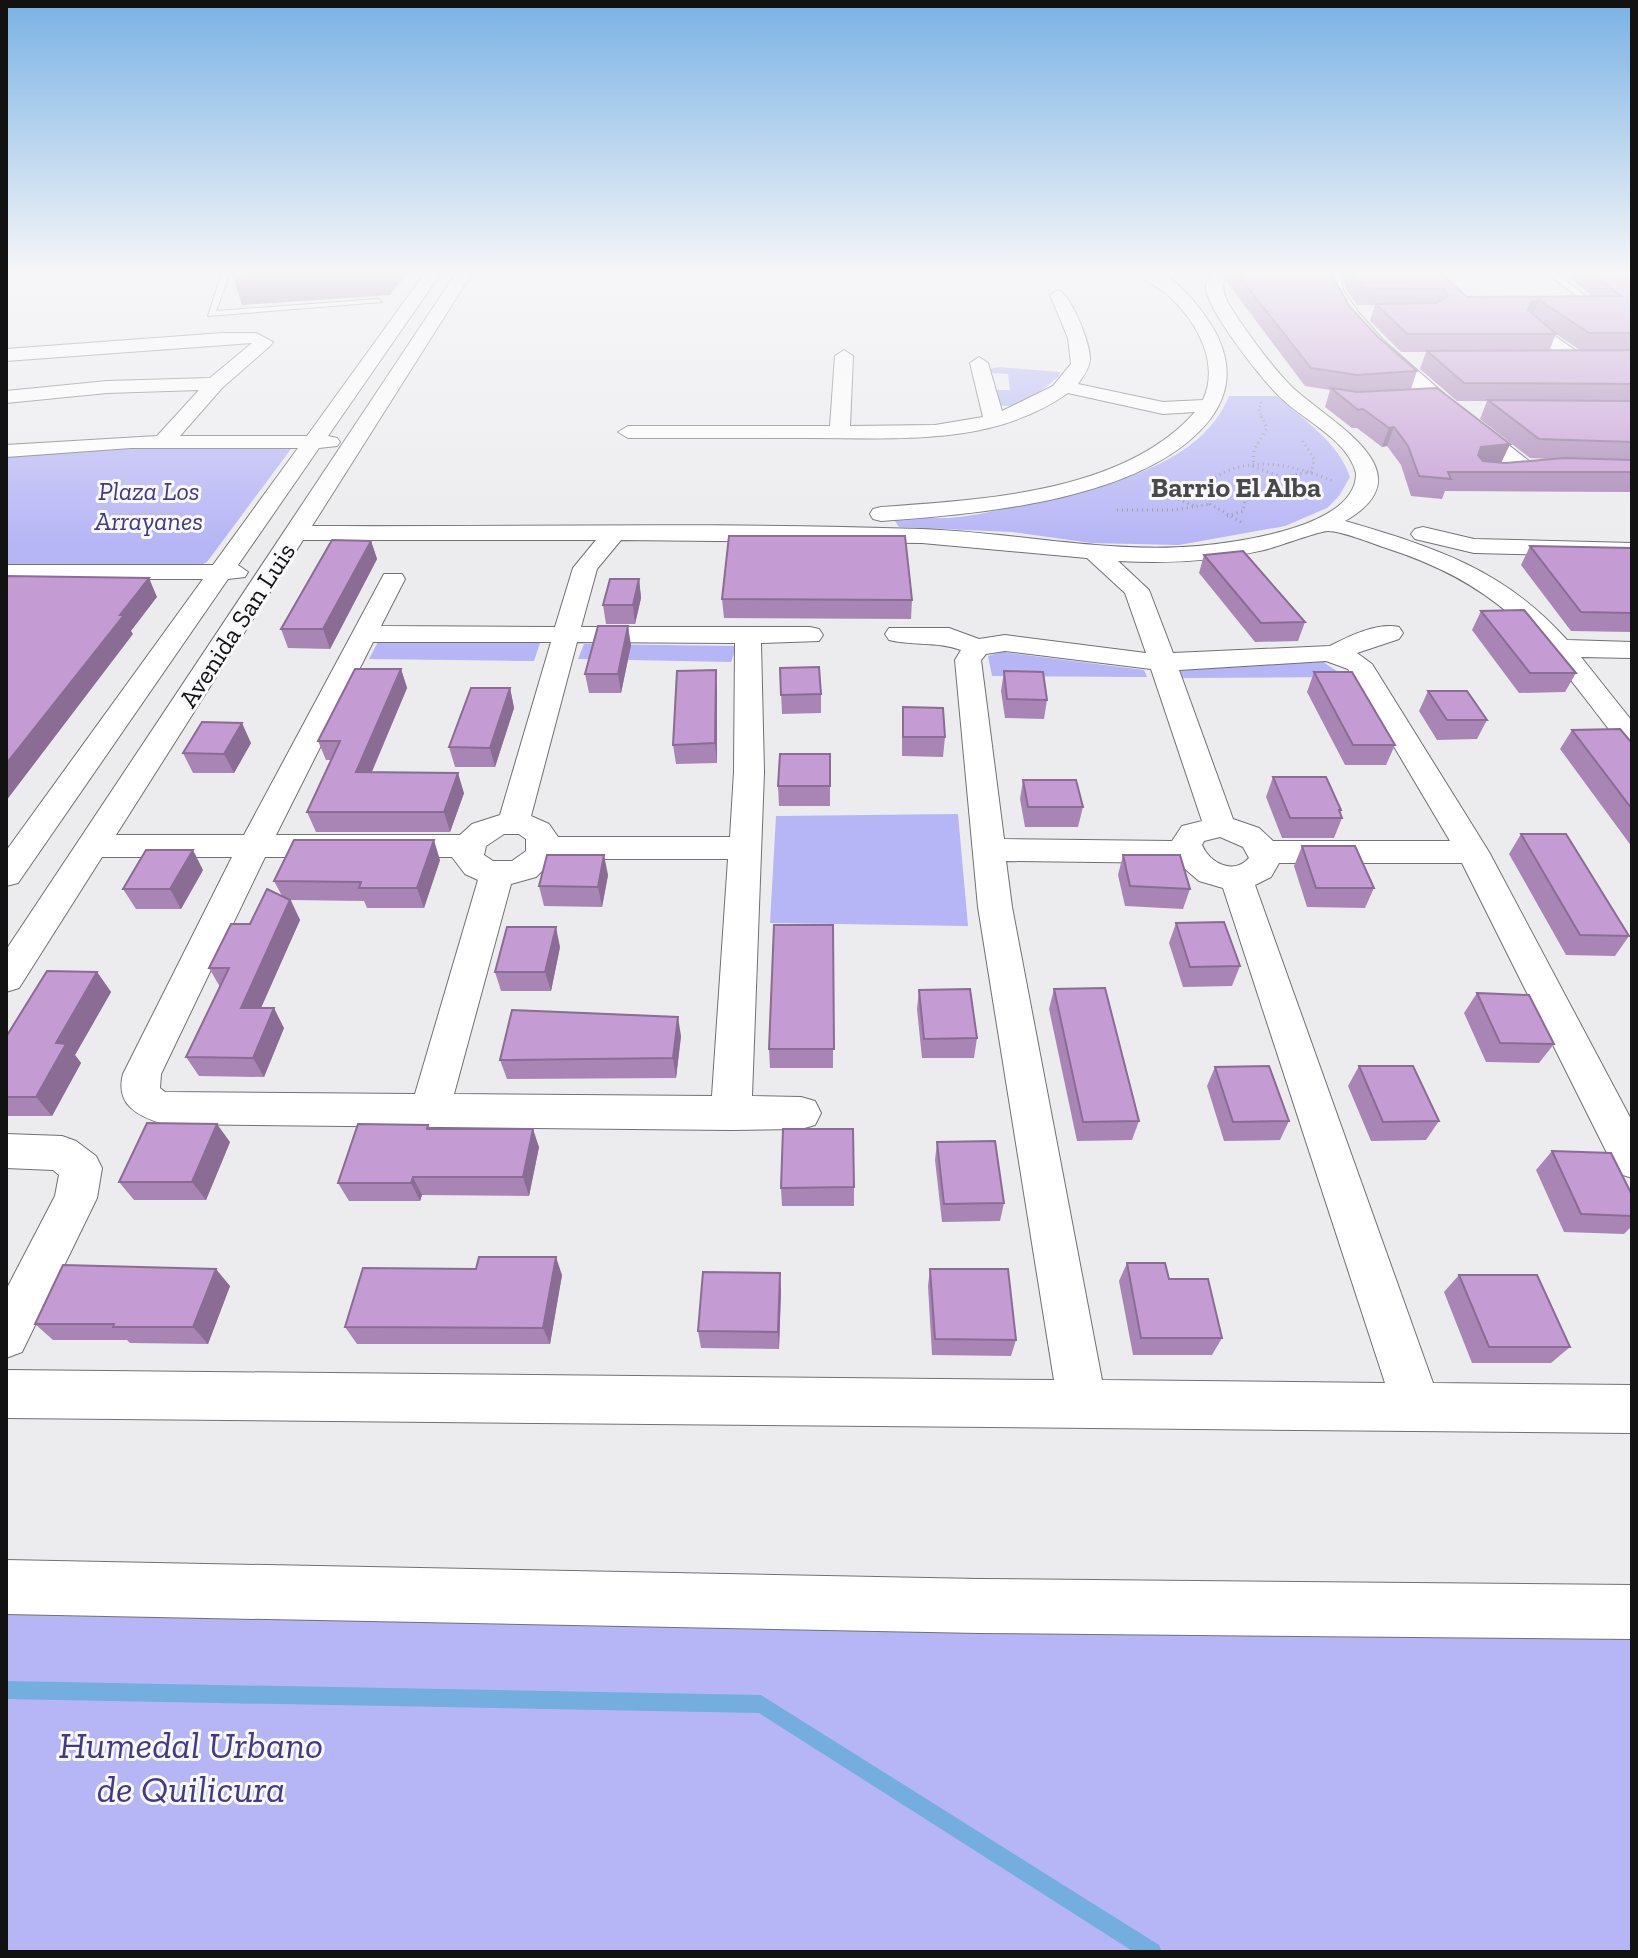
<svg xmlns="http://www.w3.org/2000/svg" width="1638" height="1958" viewBox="0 0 1638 1958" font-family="'Zilla Slab',serif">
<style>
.green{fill:#b6b5f6}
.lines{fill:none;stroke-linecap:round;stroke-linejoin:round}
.stream{fill:#73aede;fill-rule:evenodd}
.service-casing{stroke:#707174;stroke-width:2}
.minor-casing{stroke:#707174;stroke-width:2}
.path-far1{stroke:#939395;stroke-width:2;stroke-dasharray:1 3;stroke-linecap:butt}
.path{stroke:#939395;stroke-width:3;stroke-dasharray:1 4;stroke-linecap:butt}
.service{fill:#fff;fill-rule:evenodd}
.minor{fill:#fff;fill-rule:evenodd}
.wall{fill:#a985b6;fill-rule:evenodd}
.shaded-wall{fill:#8a6c94}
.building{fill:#c59bd4;stroke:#8a6c94;stroke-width:2}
.labels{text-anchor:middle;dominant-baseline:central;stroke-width:6;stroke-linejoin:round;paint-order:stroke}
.far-park-label{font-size:26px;font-style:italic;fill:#423a86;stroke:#f9f9fd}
.far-street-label{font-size:26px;fill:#121213;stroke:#f9f9fd}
.far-neighbourhood-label{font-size:28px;font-weight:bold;fill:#49494c;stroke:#f9f9fd}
.near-park-label{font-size:38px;font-style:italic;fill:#423a86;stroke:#f9f9fd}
</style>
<rect width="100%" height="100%" fill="#ececef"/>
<!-- green -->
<g class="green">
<path d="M998,367l62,5 -1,4c-16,13 -39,35 -61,29l-3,-15h15l-2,-16 -17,-1v-4z"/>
<path d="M1229,396h48c27,25 61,45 73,81l-11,19 -12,12 -42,18 -106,19 -88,-2 -79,-11 -113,-5 -6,-9c18,0 37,0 55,0 28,-2 57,-9 84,-16 68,-15 168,-34 197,-106z"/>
<path d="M285,447l6,2 -84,113 -8,4 -193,-1v-109l113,-8z"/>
<path d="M541,640l-7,21 -165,-2 9,-17z"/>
<path d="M584,644l153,2 -6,16 -153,-3z"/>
<path d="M1002,652l142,18 3,7 -155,-1 -4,-20z"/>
<path d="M1323,662l23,15 -164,1 -4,-9z"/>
<path d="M958,814l10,112 -198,-3 6,-107z"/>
<path d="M6,1580l1626,17v355h-1626z"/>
</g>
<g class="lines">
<!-- stream -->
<path class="stream" d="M6,1681l755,14 398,250 3,7h-28l-375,-239 -753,-14z"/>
<!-- service casing -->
<g class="service-casing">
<g id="service">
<path d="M223,270h8l-15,41 162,-12 4,3 -174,14z"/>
<path d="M1543,270h9l51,39 -7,2z"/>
</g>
</g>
<!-- minor casing -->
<g class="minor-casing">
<g id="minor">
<path d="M427,270h16l-115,166 9,2 3,4 -3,4 -18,2 -81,117 10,7 -3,5 -17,2 -210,304 -12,3v-35l197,-272h-197v-14h207l85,-117h-167l-125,9v-12l151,-9 42,-46 -92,3 -101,10v-12l101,-10 103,-3 42,-35 -246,18v-12l217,-16h33l17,9 -3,4 -48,42 -42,48h127z"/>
<path d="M458,270h16l-162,256c203,1 406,-4 609,3 93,3 185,25 277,17 41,-4 159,-19 158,-73 -8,-33 -51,-52 -74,-74 -17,-16 -76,-89 -76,-112 0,-7 3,-11 7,-17h16c-13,19 -1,33 10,50 16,23 33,47 53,67 37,35 138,85 53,134 89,26 159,48 222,119l65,2v16l-51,-1 51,64v28l-10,-3c-76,-97 -111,-158 -236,-198 -15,-5 -44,-17 -58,-17 -9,0 -51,16 -64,19 -48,11 -97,14 -146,11l31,29 24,63 157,-7c19,-10 48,-24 69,-19l4,6 -4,6 -42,14 15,11 117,188 143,269v57l-15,-5 -155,-310h-183l-8,14 -16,8 178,498 199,2v48l-1626,-15v-48l1048,10 -76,-473 -23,-247 6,-10c-24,-9 -48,-4 -72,-10l-4,-6 4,-6h60l30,11 26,-4 141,18 -21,-60 -38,-35 -165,-15 -301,-3 -24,29 -16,58h229l9,2 4,6 -4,6 -58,2 3,129 -12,324 49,1 14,4 6,12 -6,12 -14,4 -70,1 -568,-6c-25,-8 -48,-19 -40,-50l109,-217h-130l-83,131 -13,4v-42zM303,540h293l-23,28 -18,59 -174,-1 24,-47 -3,-5h-18l-140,261h-128zM373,642h178l-51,173 -28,9 -12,11h-184zM577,642l158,1 -1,129 -4,65h-172l-9,-13 -18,-8zM1005,651l146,18 51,152 -20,5 -10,15 -168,-2 -23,-179 5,-6zM1326,661l22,8 102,172h-177l-14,-13 -26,-9 -54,-149zM504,834h15l7,5v12l-14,10h-19l-9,-6 2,-9zM1220,837l23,10 6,11c-15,17 -39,6 -47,-13l2,-4zM265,857h187l13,17 13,6 -63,214 -250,-2 -5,-4 1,-14zM554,859h174l-16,237 -258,-2 57,-210 25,-7zM1006,861l172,2 21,18 24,7 162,495 -283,-3 -90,-473z"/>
<path d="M1134,270c6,0 13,-1 18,0 23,5 46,35 58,53 21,33 23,65 1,95 -63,83 -234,96 -330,103l-8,-2 -3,-5 3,-5 8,-2c100,-7 243,-14 314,-95l-32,2 -95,-21c-75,53 -168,45 -256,45 -61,0 -123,0 -184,0l-10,-6 10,-6h202l5,-70 9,-6 9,6 -3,70 85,-1 48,-8 -13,-54 9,-6 9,6 14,48 51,-25 18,-22 -3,-26 -18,-43 8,-5c13,4 33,55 32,70 -1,9 -7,17 -12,24l85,18 40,-2c17,-37 -6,-78 -33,-103 -11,-10 -26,-16 -36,-27z"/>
<path d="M1323,270h16l4,20 15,22 25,28 67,59 79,62 103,4v12c-32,0 -87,7 -116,-6 -16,-7 -31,-24 -44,-34 -49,-39 -139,-103 -149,-167z"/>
<path d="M1532,320l50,35 2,4 -2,4h-14l-42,-34 -3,-4 3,-4z"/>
<path d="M1423,527l51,12 158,4v14l-158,-4 -59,-14 -4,-5 4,-5z"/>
<path d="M6,1134l56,2 14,5 20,15 6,12 -5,30 -75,154 -16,6v-68l49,-94 4,-21 -6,-5 -47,-2z"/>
<path d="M6,1560l973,19 653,6v54l-653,-6 -973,-19z"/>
</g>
</g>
<!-- path-far1 -->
<path class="path-far1" d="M1261,402l-2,9 3,7"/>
<!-- path -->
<g class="path">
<path d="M1261,416l6,12 -13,22 -1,16 28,11 31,-5 2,-13 -12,-19"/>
<path d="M1167,483l11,16 16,7"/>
<path d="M1117,510h57l36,-6"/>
<path d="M1227,516l16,-5 2,-11 25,-9 3,-15"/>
<path d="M1241,522l-31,-18 1,-24c38,-27 84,-15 124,2"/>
</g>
<!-- service -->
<use href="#service" class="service"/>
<!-- minor -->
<use href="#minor" class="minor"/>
</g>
<!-- wall -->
<g class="wall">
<path d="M1229,270h100l21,37 28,30 39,34 -6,18 99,55 -9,19 50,-4 -21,-1 -50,-39 7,-18h-30l-37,-32 6,-17h-25l-31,-31 5,-16h-18l-11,-16 -5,-19h96l30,27 125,-1 -32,-26h72v222l-187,-1 -3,8 -31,-3 -10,-31 -14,-19 -5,1 -25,-19h-5l-27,-21 5,-17 -25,-4 -79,-105zM1556,334l24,16 -31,1z"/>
<path d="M371,541l6,18 -47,90 -42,-1 -7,-19z"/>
<path d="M1530,546l102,2v84l-61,-1 -50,-66z"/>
<path d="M1204,555l101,67 -7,19 -43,1 -56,-69z"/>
<path d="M639,579l2,19 -6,26h-29l-3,-19z"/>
<path d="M722,599l190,1 -1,19 -187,-1z"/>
<path d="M1481,611l95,62 -11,19 -46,1 -47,-63z"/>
<path d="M631,645l-10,48h-32l-4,-19z"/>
<path d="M780,668l41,26v19l-39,1z"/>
<path d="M401,669l6,19 -35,84 92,21 -14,39h-134l-9,-20 24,-52h-5l-8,-19z"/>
<path d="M1004,671l43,29 -3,19 -39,-1 -4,-27z"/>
<path d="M1314,672l81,73 -9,20h-41l-38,-73z"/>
<path d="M510,688l4,20 -19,59h-40l-6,-20z"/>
<path d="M717,689v74l-41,1 -3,-19z"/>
<path d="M1428,691l59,29 -10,19 -40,1 -18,-29z"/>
<path d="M903,707l42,30 -2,20 -41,-1v-30z"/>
<path d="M1572,730l60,13v104l-72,-98z"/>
<path d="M251,743l-17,30h-41l-10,-20z"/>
<path d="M830,754v52h-51l-1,-20z"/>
<path d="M1273,777l68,33 -1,3 2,5 -8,20h-52l-16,-41z"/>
<path d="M1023,780l60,27 -5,20h-53l-5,-28z"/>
<path d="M1521,834l108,102 -14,20 -49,-1 -57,-101z"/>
<path d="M1302,846l72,42 -9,20 -58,-1 -13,-41z"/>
<path d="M1123,855l67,34 -7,20 -58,-3 -7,-31z"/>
<path d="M440,860l-16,48h-57l-3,-7 -73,-1 9,20 -39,88 23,20 -20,49 -65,-1 -13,-19 34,-70 -11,-19 41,-44 32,-28 -8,-15z"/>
<path d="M203,870l-22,39h-45l-13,-20z"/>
<path d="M608,875l-6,32 -58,-1 -5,-20z"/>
<path d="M1176,923l64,43 -8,20 -49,1 -14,-44z"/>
<path d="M833,925v143h-63l-1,-19z"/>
<path d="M560,947l-9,44h-50l-6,-19z"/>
<path d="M97,972l14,20 -36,63 6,8 -29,53h-46v-79z"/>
<path d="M1054,989l85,132 -7,19 -55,1 -28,-132z"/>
<path d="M919,990l58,48 -3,20h-52l-5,-49z"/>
<path d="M1477,993l77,51 -15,19 -53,-1 -22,-49z"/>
<path d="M681,1036l-5,42 -169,1 -7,-19z"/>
<path d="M1359,1066l80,55 -13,19 -55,1 -23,-55z"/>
<path d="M1215,1067l74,54 -9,19 -56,1 -17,-55z"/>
<path d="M428,1125l1,4 110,18 -10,49 -107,-1 -2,6h-71l-11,-18z"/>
<path d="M230,1142l-24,58h-72l-15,-18z"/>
<path d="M937,1142l67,61 -4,18 -58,1 -7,-62z"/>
<path d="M1552,1151l80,44v31l-8,8 -60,-2 -28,-62z"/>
<path d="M854,1187v19h-72l-1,-18z"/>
<path d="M1127,1263l42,16 53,59 -10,17h-79l-14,-74z"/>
<path d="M476,1269l86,6 -12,69h-193l-12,-17z"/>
<path d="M930,1269l86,71 -5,16 -79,-1 -4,-69z"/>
<path d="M1459,1275l111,72 -19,16h-79l-28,-71z"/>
<path d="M230,1286l-22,58 -78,-1 -3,-3h-74l-18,-16z"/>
<path d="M781,1290l-2,59 -78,-1 -3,-17z"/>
</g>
<!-- shaded-wall -->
<g class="shaded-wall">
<path d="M323,270h87l-20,25 -148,10 -9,-29z"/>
<path d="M1539,300l-7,17 -8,2 7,-17z"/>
<path d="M1394,427l-7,19 -5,1 7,-19z"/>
<path d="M1510,444l-9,19 -29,3 9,-19z"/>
<path d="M371,541l6,18 -47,90 -7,-20z"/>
<path d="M149,578l8,19 -26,34 2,3 -127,167v-37z"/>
<path d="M639,579l2,19 -6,26 -2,-19z"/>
<path d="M628,626l3,19 -10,48 -3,-19z"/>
<path d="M401,669l6,19 -44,104 -7,-20z"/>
<path d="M716,670l1,19v74l-2,-20z"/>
<path d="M510,688l4,20 -19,59 -5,-19z"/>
<path d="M242,723l9,20 -17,30 -10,-19z"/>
<path d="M458,773l6,20 -14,39 -6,-20z"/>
<path d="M434,840l6,20 -16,48 -7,-20z"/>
<path d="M193,850l10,20 -22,39 -11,-20z"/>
<path d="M604,855l4,20 -6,32 -4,-20z"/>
<path d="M290,900l10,20 -48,108 -11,-20z"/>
<path d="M556,927l4,20 -9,44 -6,-19z"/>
<path d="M97,972l14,20 -36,63 6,8 -29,53 -16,-19 20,-54z"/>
<path d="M274,1008l10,20 -20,49 -11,-19z"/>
<path d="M678,1017l3,19 -5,42 -3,-20z"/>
<path d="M217,1124l13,18 -24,58 -14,-18z"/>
<path d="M533,1129l6,18 -10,49 -6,-19z"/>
<path d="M413,1177l9,18 -2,6 -9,-18z"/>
<path d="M556,1257l6,18 -12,69 -7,-16z"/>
<path d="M216,1269l14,17 -22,58 -15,-17z"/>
<path d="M780,1273l1,17 -2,59 -1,-17z"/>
</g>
<!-- building -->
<g class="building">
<path d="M235,270h88l-90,6z"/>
<path d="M1234,270h95l21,37 28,30 39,34 -60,4 -46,-7z"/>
<path d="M1350,270h87l30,27 154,-1 -33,-26h44v63h-43l-50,-33 -8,2 -3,8 28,24h-149l-31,-30 60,-1 12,-7 -4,-7 -82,-1z"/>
<path d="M1632,350v34l-168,-1 -37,-32z"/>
<path d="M1331,388l26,4 80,-4 73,56 -29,3 -3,8 5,6 22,2 60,-5 67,2v12h-184l3,7 -32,-3 -11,-30 -14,-19 -5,1 -26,-19 -5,1z"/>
<path d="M1488,400l144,1v41l-93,-3z"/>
<path d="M729,536h176l7,64 -190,-1z"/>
<path d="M332,540l39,1 -48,88h-42z"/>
<path d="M1530,546l102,2v65l-51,-1z"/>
<path d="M1243,551l62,71 -44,1 -57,-68z"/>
<path d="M6,576l143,2 -29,37h4l-118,149z"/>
<path d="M610,579h29l-6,26h-30z"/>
<path d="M1524,610l52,63h-46l-49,-62z"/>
<path d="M598,626h30l-10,48h-33z"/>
<path d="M819,667l2,27 -40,1 -1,-27z"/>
<path d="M355,669h46l-45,103 102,1 -14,39h-137l33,-71h-22z"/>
<path d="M716,670l-1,73 -42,2 4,-74z"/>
<path d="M1004,671l39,1 4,28 -40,-1z"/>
<path d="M1314,672h38l43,73h-42z"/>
<path d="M471,688h39l-20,60 -41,-1z"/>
<path d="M1428,691h39l20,29h-40z"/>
<path d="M903,707l40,1 2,29h-42z"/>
<path d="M202,722l40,1 -18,31 -41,-1z"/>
<path d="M1620,729l12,14v66l-60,-79z"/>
<path d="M780,754h50v32h-52z"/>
<path d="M1273,777h53l15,33h-2l3,8h-52z"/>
<path d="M1023,780h53l7,27h-55z"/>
<path d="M1521,834h45l63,102 -49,-1z"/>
<path d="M294,840h140l-17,48h-58l2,-6 -87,-1z"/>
<path d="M1302,846h53l19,42h-58z"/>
<path d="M146,850h47l-23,39h-47z"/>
<path d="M547,855h57l-6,32 -59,-1z"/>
<path d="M1123,855h57l10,34 -60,-3z"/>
<path d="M267,889l23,11 -49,108h33l-21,50 -67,-1 43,-89h-20l22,-44h19z"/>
<path d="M1224,922l16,44 -50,1 -14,-44z"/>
<path d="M774,925h59l1,124h-65z"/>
<path d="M507,927h49l-11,45h-50z"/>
<path d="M47,971l50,1 -41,71 10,1 -30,53h-30v-60z"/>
<path d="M1105,988l34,133 -56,1 -29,-133z"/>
<path d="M970,989l7,49 -53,1 -5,-49z"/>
<path d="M1477,993l52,2 25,49 -54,-1z"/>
<path d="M512,1010l166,7 -5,41 -173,2z"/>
<path d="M1269,1066l20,55 -56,1 -18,-55z"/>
<path d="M1359,1066h54l26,55 -56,1z"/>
<path d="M147,1123l70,1 -25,58h-73z"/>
<path d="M358,1124l70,1 -1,4h106l-10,48h-110l-2,6h-73z"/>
<path d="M783,1129h70l1,58 -73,1z"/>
<path d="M995,1141l9,62 -60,1 -7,-62z"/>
<path d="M1552,1151l59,2 21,42v21l-51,-2z"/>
<path d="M479,1257h77l-13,71 -198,-1 18,-59 113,1z"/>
<path d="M1127,1263h38l4,16h39l14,59h-81z"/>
<path d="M63,1265l153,4 -23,58h-80l1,-3h-79z"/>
<path d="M930,1269h78l8,71 -81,-1z"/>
<path d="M703,1272l77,1 -2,59 -80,-1z"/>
<path d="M1459,1275h78l33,72h-81z"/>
</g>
<!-- sky -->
<linearGradient id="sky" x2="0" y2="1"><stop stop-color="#79b2e4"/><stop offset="0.5" stop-color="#f6f6f8"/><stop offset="1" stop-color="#f6f6f8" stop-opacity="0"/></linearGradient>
<rect width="1638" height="544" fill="url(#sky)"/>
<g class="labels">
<!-- far-park labels -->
<g class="far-park-label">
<text x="149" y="491">Plaza Los<tspan x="149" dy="30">Arrayanes</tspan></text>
</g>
<!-- far-street labels -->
<g class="far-street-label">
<text transform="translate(237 625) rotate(-57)">Avenida San Luis</text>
</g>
<!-- far-neighbourhood labels -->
<g class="far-neighbourhood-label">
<text x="1236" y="487">Barrio El Alba</text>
</g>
<!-- near-park labels -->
<g class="near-park-label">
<text x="191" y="1745">Humedal Urbano<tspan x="191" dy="44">de Quilicura</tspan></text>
</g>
</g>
<!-- border -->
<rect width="1638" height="1958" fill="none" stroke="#121213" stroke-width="16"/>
</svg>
